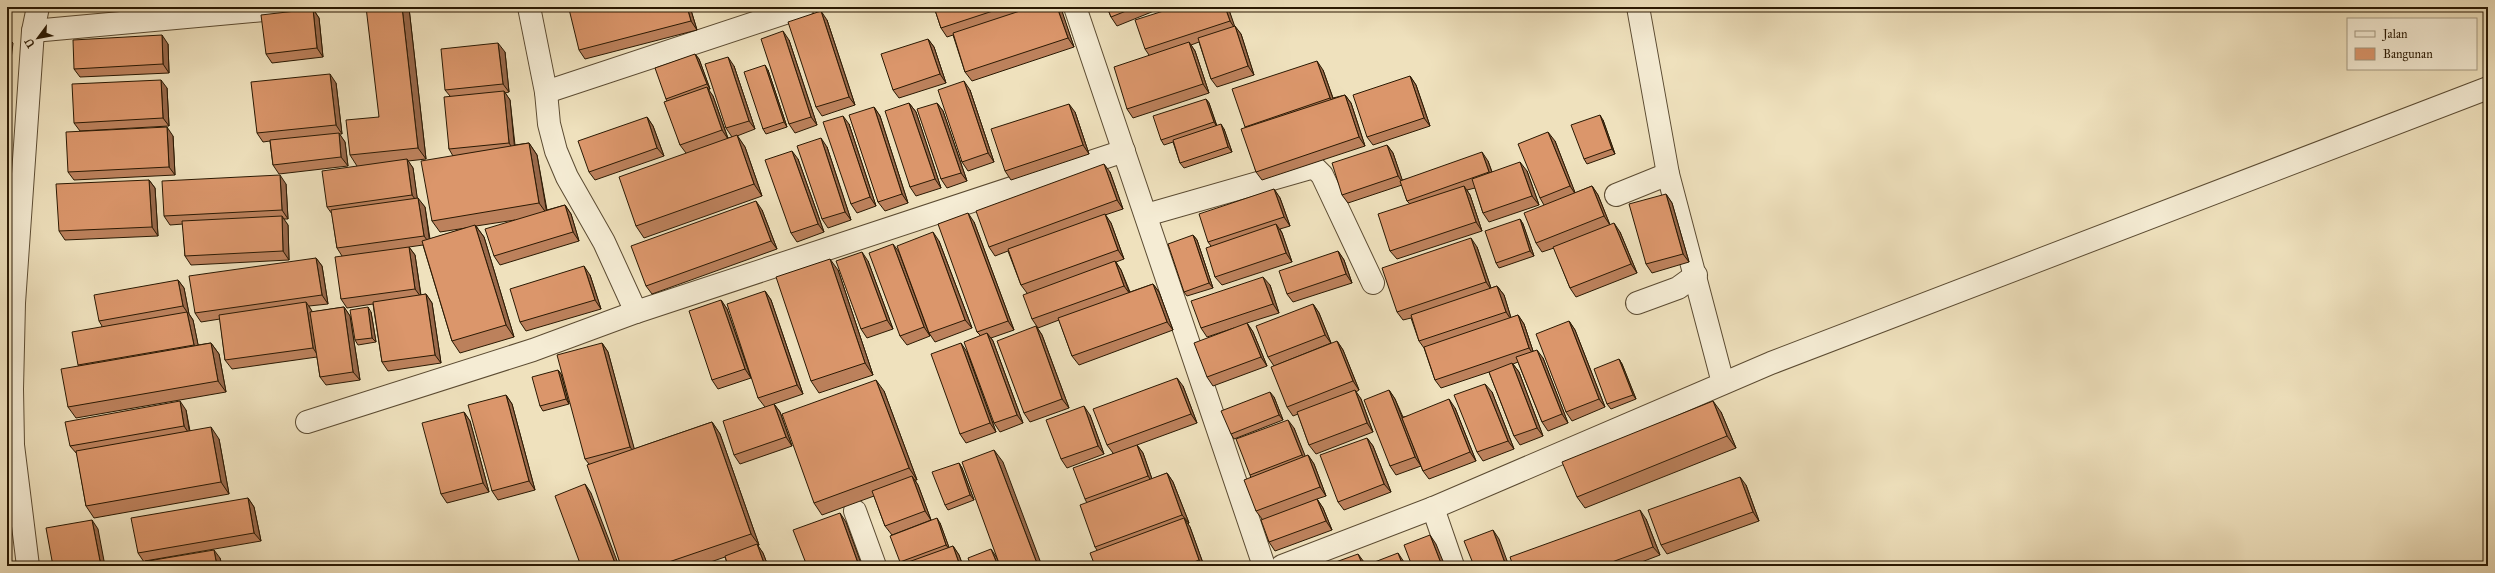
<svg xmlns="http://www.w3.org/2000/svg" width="2495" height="573" viewBox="0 0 2495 573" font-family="'IM FELL Great Primer',serif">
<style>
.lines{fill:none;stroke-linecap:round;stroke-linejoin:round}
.minor-casing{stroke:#5b4b32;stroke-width:24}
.minor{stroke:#f5ecd4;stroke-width:22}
.wall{fill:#bc815c;stroke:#2a1903}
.shaded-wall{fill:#99694b;stroke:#2a1903}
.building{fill:#db966b;stroke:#2a1903}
</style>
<rect width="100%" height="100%" fill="#efe1bd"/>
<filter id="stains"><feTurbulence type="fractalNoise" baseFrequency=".005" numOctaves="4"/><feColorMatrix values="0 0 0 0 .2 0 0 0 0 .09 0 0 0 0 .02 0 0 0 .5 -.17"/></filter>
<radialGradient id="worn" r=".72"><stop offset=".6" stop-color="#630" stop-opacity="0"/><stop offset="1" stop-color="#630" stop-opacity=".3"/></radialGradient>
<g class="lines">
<!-- minor casing -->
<g class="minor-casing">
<g id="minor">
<path d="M529,7l17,85 3,32 7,27 11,26 37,65 32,70"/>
<path d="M1075,7l189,559"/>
<path d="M1638,7l30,167 55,209"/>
<path d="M33,31l263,-24"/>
<path d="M546,92l257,-85"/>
<path d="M1616,195l52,-21"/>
<path d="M1146,215l168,-48 8,8 51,108"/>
<path d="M1637,303l41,-15 18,-13"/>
<path d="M307,422l226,-72 103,-38 488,-161"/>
<path d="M1433,508l20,58"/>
<path d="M855,511l20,55"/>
<path d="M28,566l-15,-121 -1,-56 2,-86 19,-272 5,-24"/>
<path d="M1282,566l151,-58 338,-145 717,-275"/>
</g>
</g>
<!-- minor -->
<use href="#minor" class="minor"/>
</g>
<!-- wall -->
<g class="wall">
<path d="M690,7l7,23 -112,29 -6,-9z"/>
<path d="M934,7h126l14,40 -102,34 -7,-9 -12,-37 -6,2 -6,-9z"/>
<path d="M1107,7h57l-47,19 -6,-9z"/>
<path d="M1228,7l6,19 7,8 13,41 -37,12 -6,-8 -12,-37 -8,3 4,6 14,42 -76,25 -6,-9 22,-54 -4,-6z"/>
<path d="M409,8l17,151 -18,2 5,7 4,30 8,9 5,32 36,-11 -26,4 -8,-11 21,-65 -4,-7 1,-53 -5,-6 60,-38 4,40 -4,1 5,7 5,45 14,-2 8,12 10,55 18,-5 6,9 8,27 -79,24 -6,-9 21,-36 -39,6 8,11 30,100 -54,16 -8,-12 -29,-96 -14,2 6,8 6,40 5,-1 6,9 9,60 -53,8 -6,-9 -9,-58 -26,4 -6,-9 1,-43 -5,-8 -5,-34 -5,-7 30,-41 -7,-11 29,-38z"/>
<path d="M313,9l6,9 4,39 -51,6 -6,-9z"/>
<path d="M827,20l28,85 -33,11 -6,-9z"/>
<path d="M928,39l6,8 12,36 -47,15 -6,-8z"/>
<path d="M789,40l28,85 -22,8 -6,-9z"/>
<path d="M168,44l1,29 -89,4 -6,-8z"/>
<path d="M695,54l4,5 11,30 -2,1 5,6 15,42 4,-1 -6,-9 8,-62 21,63 -18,7 8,11 17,49 -118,42 -8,-12 50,-73 -6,-8 -13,-44 -1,-2z"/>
<path d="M768,70l19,57 -21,7 -3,-5z"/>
<path d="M1323,70l10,28 12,-3 6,8 14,43 -103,34 -6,-8 -11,-45z"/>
<path d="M1410,76l6,9 14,41 -57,19 -6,-8z"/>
<path d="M336,83l6,51h-3l6,8 3,24 -69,8 -6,-9 -3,-24 -7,1 -6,-9z"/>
<path d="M167,88l2,38 -89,5 -6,-8z"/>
<path d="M970,90l24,72 -26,9 -6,-9z"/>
<path d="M1206,99l3,4 8,23 7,3 8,23 -48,16 -4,-5 -7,-21 -9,3 -3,-5z"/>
<path d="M909,103l7,9 25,76 -25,8 -6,-9z"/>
<path d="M937,103l6,8 24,70 -20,7 -6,-9z"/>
<path d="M874,107l6,9 28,87 -23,8 -7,-9z"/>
<path d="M1075,112l14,42 -78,26 -6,-9z"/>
<path d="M647,117l6,9 11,30 -69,24 -6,-8z"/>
<path d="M1603,120l12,34 -28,10 -3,-5z"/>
<path d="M849,124l27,82 -19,7 -6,-9z"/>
<path d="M173,136l2,39 -101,5 -6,-8z"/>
<path d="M1555,141l20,52 17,-7 6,9 12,30 10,7 17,41 -61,24 -6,-9 -16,-40 -12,4 -6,-9 8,-38 -4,-7z"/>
<path d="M1387,145l6,8 9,27 86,-19 4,11 35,-1 12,34 -50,17 -6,-9 -8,-25 -8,2 3,5 12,36 -85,28 -7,-8 20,-47 -3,-3 -5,-16 -54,18 -6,-8z"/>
<path d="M827,147l24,73 -23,8 -6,-9z"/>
<path d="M798,159l26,73 -27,10 -6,-9z"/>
<path d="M1110,172l13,37 -18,6 6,8 13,36 -8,3 5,8 9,22 23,-8 6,8 14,38 -94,35 -7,-9 -13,-36 -21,8 -6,-9 -5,-26 -6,-8 -13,-34 -13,5 -6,-9z"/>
<path d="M149,180l6,8 3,48 -93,4 -6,-9z"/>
<path d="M286,184l2,35h-5l5,6 1,35 -98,5 -6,-9 -2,-32 -13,1 -6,-9z"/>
<path d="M1274,189l6,9 10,28 -10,3 2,4 10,29 -70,23 -7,-8 -4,-31 -3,-4z"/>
<path d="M1666,194l6,9 17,59 -37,11 -6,-9z"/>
<path d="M762,210l15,39 -125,45 -6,-8z"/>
<path d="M1520,219l3,5 11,32 -35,12 -3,-5z"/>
<path d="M974,222l40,108 -23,8 2,3 30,82 -23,9 -6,-9 -14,-88 -3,-3z"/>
<path d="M1193,235l4,5 16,48 -26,8 -3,-4z"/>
<path d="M939,241l33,87 -37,14 -6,-9z"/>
<path d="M1477,247l14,41 6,-2 7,9 7,23 7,-3 6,9 9,27 10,7 25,65 -20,8 -6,-9 -24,-60 -5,2 6,8 24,64 -23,9 -6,-9 -25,-64 -48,16 -6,-8 -11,-32 -5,-7 -8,-23 -8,2 -6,-8z"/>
<path d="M1338,251l6,9 8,23 -59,19 -6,-8z"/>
<path d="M899,252l31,84 -23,9 -7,-9z"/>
<path d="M316,258l6,8 6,38 -19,2 3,6 32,-5 6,9 10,64 -34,5 -6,-8 -3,-20 -85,12 -7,-9 -5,-41 -19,3 -6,-9z"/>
<path d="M868,261l25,68 -26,9 -6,-9z"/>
<path d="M838,270l35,105 -54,18 -8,-12z"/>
<path d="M590,275l11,34 -75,22 -6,-9z"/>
<path d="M178,280l6,8 5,26 4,6 5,25 13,-2 8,11 7,38 -150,26 -8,-11 10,-41 24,-40 -3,-5z"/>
<path d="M1270,285l9,28 -32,10 6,9 14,34 -54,20 -6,-9 27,-49 -27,9 -6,-9z"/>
<path d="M765,291l6,9 32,94 -29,10 6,8 12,34 -52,18 -6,-9 31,-48 -7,-9z"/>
<path d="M721,300l6,9 24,69 -33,11 -6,-9z"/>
<path d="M1313,304l6,9 12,30 -57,23 -6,-9z"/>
<path d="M371,312l5,30 -18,3 -3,-5z"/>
<path d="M1569,321l6,9 30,77 -33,14 -6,-9z"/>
<path d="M1036,326l6,9 27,73 -39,14 -6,-9z"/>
<path d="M1337,341l6,9 16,40 -3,2 5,7 12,33 -57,22 -7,-9 -11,-31 -5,2 -6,-9z"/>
<path d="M602,343l6,9 26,97 78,-27 8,12 39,111 -1,1 5,7 5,13h-40l-3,-9 -26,9h-78l-32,-102 -4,-5z"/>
<path d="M967,352l29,80 -30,11 -6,-9z"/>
<path d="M1619,359l3,5 14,35 -25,10 -4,-5z"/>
<path d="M558,370l3,4 8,30 -26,7 -3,-5z"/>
<path d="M1183,386l14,37 -60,22 6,8 9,26 15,-6 6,9 16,41 -1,1 2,3 14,39h-109l2,-16 -2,-3 -8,-44 -2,-4 28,-46 -6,-8z"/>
<path d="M1389,390l6,9 8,18 52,-9 21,53 -47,18 -6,-8 -2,-5 -25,9 -6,-9z"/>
<path d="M884,391l33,89h-2l3,5 13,35 -39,15 -7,-9 -11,-30 -52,19 -8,-12z"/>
<path d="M1492,392l22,57 -31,12 -6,-9z"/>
<path d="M506,395l6,9 23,86 -37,10 -6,-9z"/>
<path d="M1274,397l9,23 -49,19 -3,-5z"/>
<path d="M186,410l4,21 29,8 10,55 -135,24 -8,-12 -9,-52 -7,-8z"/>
<path d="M464,412l6,9 19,71 -42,11 -6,-9z"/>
<path d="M1721,412l15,36 -151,60 -8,-11z"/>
<path d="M1090,415l14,39 -37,14 -6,-9z"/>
<path d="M1294,428l11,29 3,-2 6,9 12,32 -9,3 6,9 9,22 -57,21 -6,-9 -7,-23 -6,-8 -5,-33 -1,-3z"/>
<path d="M1367,438l6,8 18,46 -47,18 -6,-8z"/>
<path d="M959,463l3,5 12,32 -26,10 -3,-5z"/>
<path d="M1746,485l13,36 -92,33 -6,-9z"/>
<path d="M248,498l6,9 7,34 -116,20 75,-3 2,8h-98l20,-4 -6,-9z"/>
<path d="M1646,519l14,36 -29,11h-118z"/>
<path d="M940,523l9,25 4,-2 6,9 4,11h-62v-1l-1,-3z"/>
</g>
<!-- shaded-wall -->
<g class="shaded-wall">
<path d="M402,7h7v1l17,151 -8,-11z"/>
<path d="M687,7h3l7,23 -6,-9z"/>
<path d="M1057,7h3l1,1 13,39 -6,-9z"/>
<path d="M1225,7h3l8,23 -6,-9z"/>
<path d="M313,9l6,9 4,39 -6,-9z"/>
<path d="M821,11l6,9 28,85 -6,-8z"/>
<path d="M1235,26l6,8 13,41 -6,-9z"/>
<path d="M783,31l6,9 28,85 -6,-8z"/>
<path d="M162,35l6,9 1,29 -6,-9z"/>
<path d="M9,39l4,4 -5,41 -1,-1v-25z"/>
<path d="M928,39l6,8 12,36 -6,-9z"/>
<path d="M1189,42l6,9 14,42 -6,-9z"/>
<path d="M498,43l7,9 4,40 -6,-8z"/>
<path d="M695,54l4,5 11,30 -3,-5z"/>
<path d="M728,57l6,9 21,63 -6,-8z"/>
<path d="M1317,61l6,9 13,37 -6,-9z"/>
<path d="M765,65l3,5 19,57 -3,-5z"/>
<path d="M330,74l6,9 6,51 -6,-9z"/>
<path d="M1410,76l6,9 14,41 -6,-8z"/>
<path d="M161,80l6,8 2,38 -6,-8z"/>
<path d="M964,81l6,9 24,72 -6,-9z"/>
<path d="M707,87l6,9 15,43 -6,-9z"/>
<path d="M504,91l6,9 5,52 -6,-9z"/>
<path d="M1345,95l6,8 14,43 -6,-9z"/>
<path d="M1206,99l3,4 8,24 -3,-5z"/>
<path d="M909,103l7,9 25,76 -6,-9z"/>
<path d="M937,103l6,8 24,70 -6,-8z"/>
<path d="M1069,104l6,8 14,42 -6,-9z"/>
<path d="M874,107l6,9 28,87 -6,-9z"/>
<path d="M1600,115l3,5 12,34 -3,-5z"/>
<path d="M843,116l6,8 27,82 -6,-9z"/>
<path d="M647,117l6,9 11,30 -7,-8z"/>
<path d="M1221,124l3,5 8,23 -4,-5z"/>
<path d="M167,127l6,9 2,39 -6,-8z"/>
<path d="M1548,132l7,9 21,54 -6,-9z"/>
<path d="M339,133l6,9 3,24 -7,-9z"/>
<path d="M737,135l8,12 17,49 -8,-12z"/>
<path d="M821,138l6,9 24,73 -6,-8z"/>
<path d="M529,143l8,12 10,59 -8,-11z"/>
<path d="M1387,145l6,8 11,32 -6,-9z"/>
<path d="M792,151l6,8 26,73 -6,-8z"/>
<path d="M1482,152l6,9 7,20 -6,-9z"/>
<path d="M407,159l6,9 5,35 -6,-8z"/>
<path d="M1520,162l7,9 12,34 -7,-9z"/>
<path d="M1104,164l6,8 13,37 -6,-9z"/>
<path d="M280,175l6,9 2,35 -6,-9z"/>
<path d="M149,180l6,8 3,48 -6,-9z"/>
<path d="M1464,186l6,9 12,36 -6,-9z"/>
<path d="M1592,186l6,9 12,30 -6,-9z"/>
<path d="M1274,189l6,9 10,28 -6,-9z"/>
<path d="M1666,194l6,9 17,59 -6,-8z"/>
<path d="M418,198l7,9 5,37 -6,-8z"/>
<path d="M756,201l6,9 15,39 -6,-8z"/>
<path d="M565,205l6,9 8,27 -6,-9z"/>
<path d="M968,213l6,9 40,108 -6,-9z"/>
<path d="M1105,214l6,9 13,36 -6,-9z"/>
<path d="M282,216l6,9 1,35 -6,-9z"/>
<path d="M1520,219l3,5 11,32 -4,-5z"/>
<path d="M1614,223l6,9 17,41 -6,-9z"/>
<path d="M1276,224l6,9 10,29 -6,-9z"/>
<path d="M475,225l9,12 30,100 -8,-12z"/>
<path d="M933,232l6,9 33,87 -7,-8z"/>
<path d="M1193,235l4,5 16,48 -4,-5z"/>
<path d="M1471,238l6,9 15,44 -6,-9z"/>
<path d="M893,244l6,8 31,84 -6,-9z"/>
<path d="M409,247l6,8 6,42 -6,-8z"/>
<path d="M1338,251l6,9 8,23 -6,-9z"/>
<path d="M862,252l6,9 25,68 -6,-9z"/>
<path d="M316,258l6,8 6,38 -6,-9z"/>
<path d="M830,259l8,11 35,105 -8,-12z"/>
<path d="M1115,261l6,9 9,24 -6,-8z"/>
<path d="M584,266l6,9 11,34 -6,-9z"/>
<path d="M1263,277l7,8 9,28 -6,-9z"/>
<path d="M178,280l6,8 5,26 4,6 7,34 -6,-9 -7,-33 -4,-6z"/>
<path d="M1153,284l6,8 14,38 -6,-8z"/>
<path d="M1497,286l7,9 8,26 -6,-9z"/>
<path d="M765,291l6,9 32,94 -6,-9z"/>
<path d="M426,294l6,9 9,60 -6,-8z"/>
<path d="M721,300l6,9 24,69 -6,-9z"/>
<path d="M306,302l6,9 7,46 -6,-9z"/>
<path d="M1313,304l6,9 12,30 -6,-8z"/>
<path d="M344,307l6,9 10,64 -7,-8z"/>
<path d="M368,307l3,5 5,30 -4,-4z"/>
<path d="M1518,315l6,9 11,33 -6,-9z"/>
<path d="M1569,321l6,9 30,77 -6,-8z"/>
<path d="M1247,323l6,9 14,34 -6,-9z"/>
<path d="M1036,326l6,9 27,73 -7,-9z"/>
<path d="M987,333l6,8 30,82 -6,-8z"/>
<path d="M1337,341l6,9 16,40 -6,-9z"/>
<path d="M211,343l8,11 7,38 -8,-11z"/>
<path d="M602,343l6,9 28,103 -6,-8z"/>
<path d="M961,343l6,9 29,80 -6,-9z"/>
<path d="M1537,350l6,8 25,65 -6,-9z"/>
<path d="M1619,359l3,5 14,35 -3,-4z"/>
<path d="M1512,363l7,9 24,64 -6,-8z"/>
<path d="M558,370l3,4 8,30 -3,-5z"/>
<path d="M1177,378l6,8 14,37 -6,-9z"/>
<path d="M876,380l8,11 33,89 -8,-12z"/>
<path d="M1485,384l7,8 22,57 -6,-8z"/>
<path d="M1355,390l6,9 12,33 -6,-9z"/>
<path d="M1389,390l6,9 26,67 -6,-9z"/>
<path d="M1270,392l4,5 9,23 -4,-5z"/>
<path d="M506,395l6,9 23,86 -6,-9z"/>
<path d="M1449,399l6,9 21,53 -6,-9z"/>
<path d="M180,401l6,9 4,25 -6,-9z"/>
<path d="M1713,401l8,11 15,36 -9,-12z"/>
<path d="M774,404l6,8 12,34 -6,-9z"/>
<path d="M1084,406l6,9 14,39 -6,-8z"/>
<path d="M464,412l6,9 19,71 -6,-9z"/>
<path d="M1288,420l6,8 14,35 -6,-8z"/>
<path d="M712,422l8,12 39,111 -8,-11z"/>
<path d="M211,427l8,12 10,55 -8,-12z"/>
<path d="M1367,438l6,8 18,46 -7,-8z"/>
<path d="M1137,445l6,8 11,32 -6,-9z"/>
<path d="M994,450l9,12 39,104h-4z"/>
<path d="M1308,455l6,9 12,32 -6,-9z"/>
<path d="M959,463l3,5 12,32 -4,-5z"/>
<path d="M1167,473l6,9 16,41 -7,-8z"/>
<path d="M912,476l6,9 13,35 -6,-9z"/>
<path d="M1740,477l6,8 13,36 -6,-9z"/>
<path d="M585,484l6,9 28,73h-3z"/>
<path d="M248,498l6,9 7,34 -7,-8z"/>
<path d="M1317,499l6,9 9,22 -6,-9z"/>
<path d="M1640,510l6,9 14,36 -7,-8z"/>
<path d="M840,513l6,9 16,44h-3z"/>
<path d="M937,518l3,5 10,27 -4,-5z"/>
<path d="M1184,518l6,9 14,39h-1l-4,-6z"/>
<path d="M92,520l6,9 7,37h-4z"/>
<path d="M1493,530l6,9 10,27h-3z"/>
<path d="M1430,535l6,9 9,22h-3z"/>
<path d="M757,544l6,9 5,13h-3z"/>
<path d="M953,546l6,9 4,11h-3z"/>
<path d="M991,549l6,9 3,8h-2z"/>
<path d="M214,550l6,8 2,8h-5z"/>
<path d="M1398,553l6,9 2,4h-3z"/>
<path d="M1358,554l6,8 1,4h-2z"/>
</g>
<!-- building -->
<g class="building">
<path d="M366,7h36l16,141 -68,7 -4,-35 33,-3z"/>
<path d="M577,7h110l4,14 -112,29 -10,-41z"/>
<path d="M934,7h71l-64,21z"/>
<path d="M1032,7h25l11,31 -103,34 -12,-39z"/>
<path d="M1107,7h29l-25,10z"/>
<path d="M1176,7h49l5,14 -85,28 -10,-29z"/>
<path d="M313,9l4,39 -51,6 -5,-39z"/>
<path d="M821,11l28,86 -33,10 -28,-85z"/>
<path d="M1235,26l13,40 -37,13 -13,-41z"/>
<path d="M783,31l28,86 -22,7 -28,-85z"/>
<path d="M162,35l1,29 -89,5 -1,-29z"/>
<path d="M7,38l2,1 -2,19z"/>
<path d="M928,39l12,35 -47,16 -12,-36z"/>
<path d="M1189,42l14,42 -76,25 -13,-42z"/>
<path d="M498,43l5,41 -58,6 -4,-41z"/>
<path d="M695,54l12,30 -41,15 -11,-31z"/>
<path d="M728,57l21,64 -23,7 -21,-64z"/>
<path d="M1317,61l13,37 -85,29 -13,-38z"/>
<path d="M765,65l19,57 -21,7 -19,-57z"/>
<path d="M330,74l6,51 -79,8 -6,-51z"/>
<path d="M1410,76l14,42 -57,19 -14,-42z"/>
<path d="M161,80l2,38 -89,5 -2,-39z"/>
<path d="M964,81l24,72 -26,9 -24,-72z"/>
<path d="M707,87l15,43 -42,15 -16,-43z"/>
<path d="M504,91l5,52 -60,6 -5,-52z"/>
<path d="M1345,95l14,42 -103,35 -15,-43z"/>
<path d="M1206,99l8,23 -53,18 -8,-24z"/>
<path d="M909,103l26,76 -25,8 -25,-76z"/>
<path d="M937,103l24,70 -20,6 -24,-70z"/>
<path d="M1069,104l14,41 -78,26 -14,-42z"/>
<path d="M874,107l28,87 -24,8 -29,-87z"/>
<path d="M1600,115l12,34 -28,10 -13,-34z"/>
<path d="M843,116l27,81 -19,7 -28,-82z"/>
<path d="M647,117l10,31 -68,24 -11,-31z"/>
<path d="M1221,124l7,23 -48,16 -7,-23z"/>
<path d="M167,127l2,40 -101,5 -2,-40z"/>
<path d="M1548,132l22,54 -30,12 -22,-54z"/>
<path d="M339,133l2,24 -68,8 -3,-25z"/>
<path d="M737,135l17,49 -118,42 -17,-49z"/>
<path d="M821,138l24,74 -23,7 -25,-73z"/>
<path d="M529,143l10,60 -107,18 -11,-60z"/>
<path d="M1387,145l11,31 -56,19 -10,-32z"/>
<path d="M792,151l26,73 -27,9 -26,-73z"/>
<path d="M1482,152l7,20 -82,29 -7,-20z"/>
<path d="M407,159l5,36 -85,12 -5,-36z"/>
<path d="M1520,162l12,34 -49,17 -11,-34z"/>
<path d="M1104,164l13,36 -128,47 -13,-36z"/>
<path d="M280,175l2,35 -118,6 -2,-35z"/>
<path d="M149,180l3,47 -93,4 -3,-47z"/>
<path d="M1464,186l12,36 -86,29 -12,-37z"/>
<path d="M1592,186l12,30 -68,27 -12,-30z"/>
<path d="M1274,189l10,28 -76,25 -9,-28z"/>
<path d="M1666,194l17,60 -37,10 -17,-60z"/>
<path d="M418,198l6,38 -87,12 -6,-38z"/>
<path d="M756,201l15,40 -125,45 -15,-40z"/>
<path d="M565,205l8,27 -79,24 -9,-27z"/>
<path d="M968,213l40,108 -31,11 -39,-108z"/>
<path d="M1105,214l13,36 -97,35 -13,-36z"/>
<path d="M282,216l1,35 -98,5 -3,-35z"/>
<path d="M1520,219l10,32 -34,12 -11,-32z"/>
<path d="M1614,223l17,41 -61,24 -17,-41z"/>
<path d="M1276,224l10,29 -71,24 -9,-29z"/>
<path d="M475,225l31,100 -54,16 -30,-100z"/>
<path d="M933,232l32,88 -36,13 -32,-87z"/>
<path d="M1193,235l16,48 -25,9 -16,-48z"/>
<path d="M1471,238l15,44 -89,30 -15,-44z"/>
<path d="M893,244l31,83 -24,9 -31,-83z"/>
<path d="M409,247l6,42 -74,10 -6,-42z"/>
<path d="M1338,251l8,23 -59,20 -8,-23z"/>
<path d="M862,252l25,68 -26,9 -25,-68z"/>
<path d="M316,258l6,37 -127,18 -6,-37z"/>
<path d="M830,259l35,104 -54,18 -35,-104z"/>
<path d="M1115,261l9,25 -92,33 -9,-24z"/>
<path d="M584,266l11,34 -75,22 -10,-33z"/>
<path d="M1263,277l10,27 -72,24 -10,-27z"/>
<path d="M178,280l5,26 -84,15 -5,-26z"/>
<path d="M1153,284l14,38 -95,34 -14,-38z"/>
<path d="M1497,286l9,26 -87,29 -8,-26z"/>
<path d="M765,291l32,94 -39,13 -31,-94z"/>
<path d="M426,294l9,61 -53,7 -9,-60z"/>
<path d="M721,300l24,69 -33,11 -23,-69z"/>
<path d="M306,302l7,46 -88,12 -6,-45z"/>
<path d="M1313,304l12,31 -57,22 -12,-31z"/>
<path d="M344,307l9,65 -33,5 -10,-65z"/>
<path d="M368,307l4,31 -17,2 -5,-30z"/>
<path d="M187,312l7,33 -116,20 -6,-33z"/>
<path d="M1518,315l11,33 -94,32 -11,-33z"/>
<path d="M1569,321l30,78 -33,13 -30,-78z"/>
<path d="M1247,323l14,34 -54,20 -13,-34z"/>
<path d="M1036,326l26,73 -38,14 -27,-72z"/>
<path d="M987,333l30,82 -23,8 -30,-81z"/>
<path d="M1337,341l16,40 -66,26 -16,-40z"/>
<path d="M211,343l7,38 -150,26 -7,-38z"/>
<path d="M602,343l28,104 -45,12 -28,-104z"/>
<path d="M961,343l29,80 -30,11 -29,-80z"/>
<path d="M1537,350l25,64 -20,8 -26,-65z"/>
<path d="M1619,359l14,36 -26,9 -13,-35z"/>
<path d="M1512,363l25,65 -23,8 -25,-64z"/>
<path d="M558,370l8,29 -26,7 -8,-29z"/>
<path d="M1177,378l14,36 -84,31 -14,-36z"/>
<path d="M876,380l33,88 -95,35 -32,-89z"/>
<path d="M1485,384l23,57 -31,11 -23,-57z"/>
<path d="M1355,390l12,33 -58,22 -12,-33z"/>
<path d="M1389,390l26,67 -25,9 -26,-66z"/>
<path d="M1270,392l9,23 -48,19 -10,-23z"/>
<path d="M506,395l23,86 -37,10 -24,-86z"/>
<path d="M1449,399l21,53 -47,19 -21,-53z"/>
<path d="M180,401l4,25 -114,20 -5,-24z"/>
<path d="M1713,401l14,35 -150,61 -15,-35z"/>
<path d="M774,404l12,33 -52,18 -11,-34z"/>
<path d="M1084,406l14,40 -37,13 -15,-39z"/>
<path d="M464,412l19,71 -42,11 -19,-71z"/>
<path d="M1288,420l14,35 -52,20 -14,-36z"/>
<path d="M712,422l39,112 -94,32h-36l-34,-101z"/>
<path d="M211,427l10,55 -135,24 -10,-55z"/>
<path d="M1367,438l17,46 -46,18 -18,-47z"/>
<path d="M1137,445l11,31 -63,23 -12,-31z"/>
<path d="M994,450l44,116h-38l-38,-104z"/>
<path d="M1308,455l12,32 -64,24 -12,-31z"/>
<path d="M959,463l11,32 -25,10 -13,-33z"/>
<path d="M1167,473l15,42 -87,32 -15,-42z"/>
<path d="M912,476l13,35 -40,15 -13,-35z"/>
<path d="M1740,477l13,35 -92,33 -13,-35z"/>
<path d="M585,484l31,82h-35l-26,-70z"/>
<path d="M248,498l6,35 -116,20 -7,-35z"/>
<path d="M1317,499l9,22 -57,21 -8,-22z"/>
<path d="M1640,510l13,37 -52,19h-88l-3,-9z"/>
<path d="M840,513l19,53h-52l-14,-36z"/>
<path d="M937,518l9,27 -46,17 -10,-26z"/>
<path d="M1184,518l15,42 -15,6h-89l-5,-13z"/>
<path d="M92,520l9,46h-48l-7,-38z"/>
<path d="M1493,530l13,36h-32l-10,-25z"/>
<path d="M1430,535l12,31h-30l-8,-21z"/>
<path d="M757,544l8,22h-37l-3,-10z"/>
<path d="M953,546l7,20h-59l-1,-1z"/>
<path d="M991,549l7,17h-27l-3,-8z"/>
<path d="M214,550l3,16h-93v-1z"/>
<path d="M1398,553l5,13h-30l-1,-3z"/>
<path d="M1358,554l5,12h-29l-1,-3z"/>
</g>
<!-- margin -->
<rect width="2495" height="573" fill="none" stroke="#efe1bd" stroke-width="24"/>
<rect x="8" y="8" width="2479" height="557" fill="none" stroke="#2a1903" stroke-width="2"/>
<rect x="12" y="12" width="2471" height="549" fill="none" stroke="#2a1903"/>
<!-- legend -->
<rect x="2347" y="18" width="130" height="52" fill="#f5ecd4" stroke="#a49880"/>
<rect x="2355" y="31" width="20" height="6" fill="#f5ecd4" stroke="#a49880"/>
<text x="2383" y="38" font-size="12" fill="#2a1903">Jalan</text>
<rect x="2355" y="48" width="20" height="12" fill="#db966b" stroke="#a49880"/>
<text x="2383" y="58" font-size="12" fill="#2a1903">Bangunan</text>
<!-- north arrow -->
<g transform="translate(38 38) rotate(238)" stroke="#f5ecd4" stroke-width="3" paint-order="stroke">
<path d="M0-3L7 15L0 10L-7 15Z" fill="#2a1903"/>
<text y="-6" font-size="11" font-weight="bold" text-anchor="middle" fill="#2a1903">U</text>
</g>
<rect width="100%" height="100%" filter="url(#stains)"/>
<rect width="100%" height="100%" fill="url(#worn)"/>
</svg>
